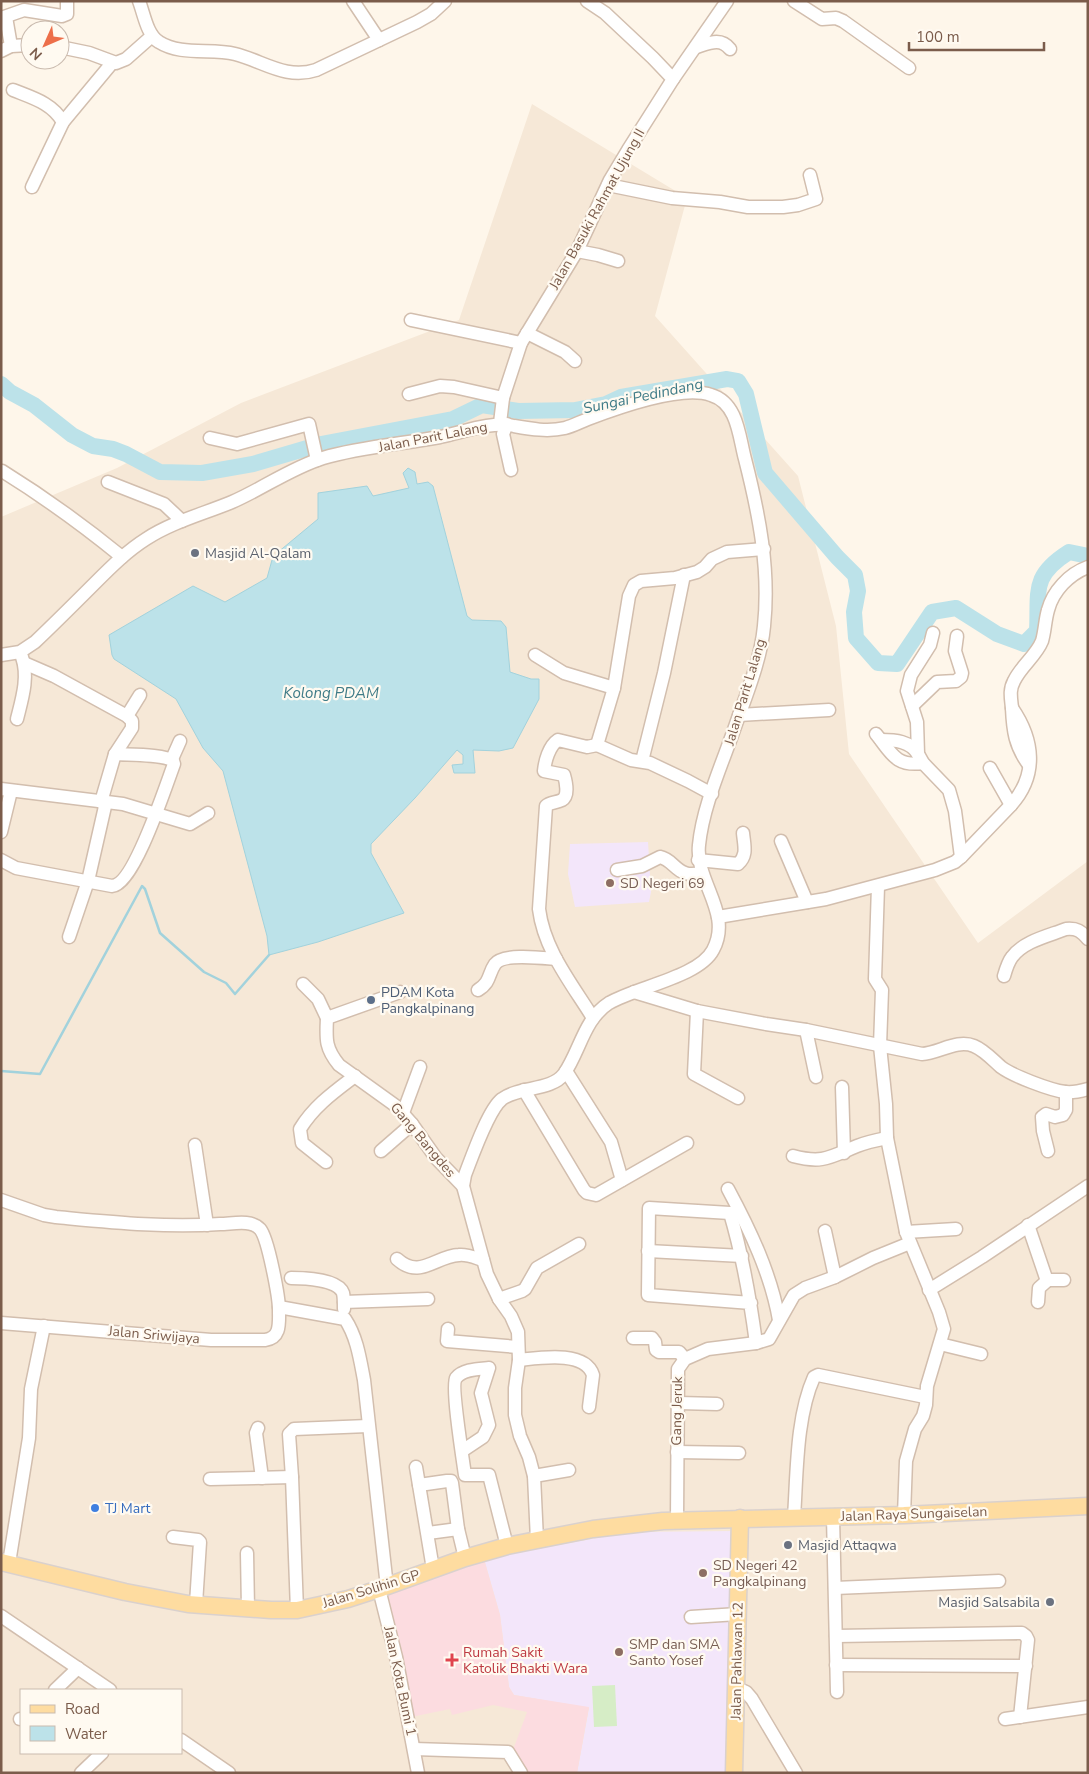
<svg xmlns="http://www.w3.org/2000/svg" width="1089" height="1774" viewBox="0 0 1089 1774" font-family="'Nunito Sans',sans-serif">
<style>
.residential{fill:#f6e8d7;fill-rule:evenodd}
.education{fill:#f3e6fa}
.medical{fill:#fcdce0}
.green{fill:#d6edc6}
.water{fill:#bce2e9;stroke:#a2d2dc}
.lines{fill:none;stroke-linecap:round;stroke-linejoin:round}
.stream{stroke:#a2d2dc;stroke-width:2.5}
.river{stroke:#bce2e9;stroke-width:16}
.minor-casing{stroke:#d2beae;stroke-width:15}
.major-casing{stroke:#dad1cd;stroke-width:19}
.minor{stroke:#fff;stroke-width:12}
.major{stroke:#fedca0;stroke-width:16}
.worship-dot{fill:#6b7280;stroke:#fffaf1;stroke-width:2}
.education-dot{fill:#8d6e63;stroke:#fffaf1;stroke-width:2}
.service-dot{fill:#5c6f8a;stroke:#fffaf1;stroke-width:2}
.shop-dot{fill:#3f7fe0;stroke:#fffaf1;stroke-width:2}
.health-dot{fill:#e0444e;stroke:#fffaf1;stroke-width:2}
.labels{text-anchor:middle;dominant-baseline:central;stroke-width:4.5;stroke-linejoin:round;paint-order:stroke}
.street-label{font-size:14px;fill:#7b5c4b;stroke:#fffaf1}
.worship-label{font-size:14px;fill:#5b616d;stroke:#fffaf1;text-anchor:start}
.education-label{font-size:14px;fill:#785e54;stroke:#fffaf1;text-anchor:start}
.service-label{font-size:14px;fill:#4e5e75;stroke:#fffaf1;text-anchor:start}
.shop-label{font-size:14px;fill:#366cbe;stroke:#fffaf1;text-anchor:start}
.health-label{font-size:14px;fill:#be3a42;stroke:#fffaf1;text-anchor:start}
.water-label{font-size:15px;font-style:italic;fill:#3f7b87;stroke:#fffaf1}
</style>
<rect width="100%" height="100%" fill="#fef6ea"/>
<!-- residential -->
<path class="residential" d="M532,104l155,94 -32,118 143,160 38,150 13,128 129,189 110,-82v912h-1087v-1256l116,-49 124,-65 218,-83zM21,1690h160v63h-160z"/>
<!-- education -->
<g class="education">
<path d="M648,842l3,50 -2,10 -74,5 -7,-33 2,-30z"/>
<path d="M735,1531v86l-10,156h-148l12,-65 -75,-13 -5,-8 -9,-72 -16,-56 145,-27z"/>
</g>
<!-- medical -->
<path class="medical" d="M484,1559l16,56 9,72 5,8 75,12 -12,66h-53l-11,-23 14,-38 -34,-7 -41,10 -2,-6 -39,8 -28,-120z"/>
<!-- green -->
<path class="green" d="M615,1685l2,41 -23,1 -2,-41z"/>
<!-- water -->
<path class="water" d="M408,468l7,4 2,12 11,-2 5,4 34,130 5,4 29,1 5,6 4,45 21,7h8v20l-26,49 -14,3 -26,-1 2,23h-21l-2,-8 11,-1v-9l-6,-5 -42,48 -44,46v9l33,60 -86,29 -49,13 -2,-19 -44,-165 -20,-23 -27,-49 -62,-40 -2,-4 -3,-20 84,-49 32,16 42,-24 5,-18 5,-7 41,-34v-26l49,-7 6,10 36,-8 -6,-15z"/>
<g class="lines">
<!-- stream -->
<path class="stream" d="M1,1071l39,3 102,-188 3,3 15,44 44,39 22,11 9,11 34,-39"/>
<!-- river -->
<path class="river" d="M1,384l9,8 24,13 38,30 21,11 20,3 13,5 34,18 42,1 51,-9 68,-20 132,-25 29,-14 36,6 57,-1 31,-6 15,-7 106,-18 11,2 8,13 19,79 72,84 18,18 3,16 -4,21 2,26 22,25 19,1 35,-52 24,-4 41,26 27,10 13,-13c2,-40 -6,-55 32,-79l19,4"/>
<!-- minor casing -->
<g class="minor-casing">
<g id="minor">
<path d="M139,1c5,13 8,34 20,41 22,14 52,6 76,12 28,7 51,26 81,16l101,-48 14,-8 14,-13"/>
<path d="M353,1l26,39"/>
<path d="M794,1l28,18 14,-1 7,3 66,47"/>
<path d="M6,17l5,29"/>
<path d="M1,18l23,-8 38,6 5,-2v-13"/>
<path d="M60,47l29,6 27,10 10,-4 26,-23"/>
<path d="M696,47c13,-4 25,-10 34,2"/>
<path d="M1,51l10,-5 19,-1"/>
<path d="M673,79l54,-78"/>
<path d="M13,90c20,8 39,13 50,32"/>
<path d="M608,185l64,13 48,4 28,5h35l15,-2 18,-6 -6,-24"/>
<path d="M32,187l31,-65 49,-59"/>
<path d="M577,251l21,4 20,6"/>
<path d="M411,320l110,23"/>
<path d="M527,333l38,19 10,9"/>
<path d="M409,394l31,-8 14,1 49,11"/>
<path d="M500,423l3,-25 18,-55 56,-92 33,-71 18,-30 45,-71 -20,-21 -48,-45 -18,-12"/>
<path d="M507,424l-4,10 8,36"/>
<path d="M210,438l27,6 72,-20 8,36"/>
<path d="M2,471c42,26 82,55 120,86"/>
<path d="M108,482l56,22 18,17"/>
<path d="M933,633l-3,12 -19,30 -4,16 10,31 1,32 5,9 26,27 6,21 6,46"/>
<path d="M1,655l19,-3 15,-10c20,-19 40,-39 60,-59 16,-16 32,-32 51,-44 26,-17 57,-25 86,-37 30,-13 59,-34 91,-44 37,-11 79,-14 117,-21 24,-5 50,-16 74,-11 17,3 34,6 51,2 8,-2 15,-6 23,-9 29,-11 94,-34 123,-24 27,8 28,42 34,64 14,55 25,110 19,167 -3,33 -17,67 -28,98 -13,38 -33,81 -37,121 -4,37 34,68 14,105 -14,27 -77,37 -104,53 -25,16 -29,48 -45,71 -13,17 -44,12 -62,25 -14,11 -30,58 -37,76l-2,11 24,88 12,25 12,17 7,16 1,28 -4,28v27l5,21 9,21 5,19 3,64"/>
<path d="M535,655l29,18 50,15"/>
<path d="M24,663l30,13 73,40 5,5v7l-17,26 -14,48"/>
<path d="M912,706l25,-24 19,-1 5,-4 1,-4 -7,-22 2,-15"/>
<path d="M739,715l90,-5"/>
<path d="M127,716l13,-21"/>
<path d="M17,719c5,-20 12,-42 5,-62"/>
<path d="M876,734c15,18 19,33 47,29"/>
<path d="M881,740c14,0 29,1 37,14"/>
<path d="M172,759l8,-18"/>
<path d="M642,761l22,-88 20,-98"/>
<path d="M1029,765c-14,-19 -16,-34 -17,-57 -1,-10 -3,-18 2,-27 7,-15 22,-25 28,-40 3,-10 3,-21 6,-31 5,-19 21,-36 40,-43"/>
<path d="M990,768l21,37"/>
<path d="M1,789l122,15 67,20 18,-11"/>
<path d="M712,794l-24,-13 -38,-18 -19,-3 -34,-15 17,-57 15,-92 5,-11 7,-4 34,-3 22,-6 8,-5 7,-8 15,-7 37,-3"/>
<path d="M1,832l10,-41"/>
<path d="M781,841l26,61"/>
<path d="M1,860l15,8 96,18c22,-1 54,-101 62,-122l-1,-3c-9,-7 -44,-6 -58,-7"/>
<path d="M698,860l40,4c10,-9 6,-19 5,-31"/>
<path d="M617,870l25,-4 18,-9c11,2 15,13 25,16 5,2 11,1 17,0"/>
<path d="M878,886l-3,93 7,11 -2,56 6,58 1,34 16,79 3,15 33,80 5,17 -17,57 -1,19 -3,11 -8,13 -9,32 -2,54"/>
<path d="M718,917l108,-18 109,-29 20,-8 6,-5 50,-52c27,-30 23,-65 1,-97"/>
<path d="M69,937l19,-56 18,-79"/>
<path d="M1004,976c2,-7 4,-14 8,-19 12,-16 36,-21 54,-28 11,-1 15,2 22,10"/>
<path d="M303,984l15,15 9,19"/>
<path d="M478,990c13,-8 10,-16 17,-26 8,-11 48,-6 61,-5"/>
<path d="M400,992l-73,26c-1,21 -2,30 12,47l57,41 16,18 24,34 27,28"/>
<path d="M634,992l63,19 69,13 40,6 116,24c17,-1 35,-15 52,-8 10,4 19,14 27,21 12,9 49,23 64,25 7,1 16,-1 23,-3"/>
<path d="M697,1011l-3,63 44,24"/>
<path d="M593,1018c-21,-34 -49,-68 -54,-109l7,-103c4,-4 10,-3 16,-6 7,-4 4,-18 2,-25l-20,-4c1,-10 5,-25 14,-31l29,7 10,-2"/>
<path d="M806,1030l10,47"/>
<path d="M566,1071l45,71 11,38"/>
<path d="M842,1087l2,66"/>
<path d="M524,1090l60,100 3,3 9,2 91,-52"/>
<path d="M403,1113l17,-46"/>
<path d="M195,1145l12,80"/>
<path d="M381,1151l31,-27"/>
<path d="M1048,1151l-5,-20 -1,-14 4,-3 9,3 8,-2 3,-5v-18"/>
<path d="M793,1156c30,8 37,1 64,-10 10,-4 20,-6 30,-8"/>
<path d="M326,1162l-24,-19 -2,-14c14,-23 34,-37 55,-53"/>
<path d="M728,1189c22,41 43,85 51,131"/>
<path d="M1,1200l43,15 12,2c54,5 110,11 164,7 12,0 31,-5 40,5 8,9 19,68 19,81 0,13 2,28 -14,30h-54l-210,-17"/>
<path d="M1028,1225l18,53 3,2h15"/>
<path d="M825,1231l10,46"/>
<path d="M906,1232l50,-3"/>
<path d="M648,1251l94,5"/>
<path d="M397,1259c23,21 38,-3 62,-4 8,-1 17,3 24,5"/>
<path d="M291,1278c12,0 47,1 52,15 1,4 1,11 1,16"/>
<path d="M929,1290l53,-33 106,-71"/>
<path d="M499,1299l23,-8 3,-2 12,-21 42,-24"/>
<path d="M344,1302l84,-3"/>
<path d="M1038,1302l1,-14 9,-8"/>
<path d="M751,1303l-103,-8 1,-87 81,5c13,44 20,85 26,130"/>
<path d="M279,1307l66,12c12,18 15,40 19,61l23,207"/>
<path d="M448,1329l-1,12 71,6"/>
<path d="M633,1338h19l3,4 1,8 3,2h20l6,7"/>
<path d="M940,1344l41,10"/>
<path d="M519,1360c20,-2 66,-10 74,15l-4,32"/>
<path d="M679,1403l38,1"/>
<path d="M258,1428l-2,5 6,45"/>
<path d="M462,1451l21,-14 6,-12 -8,-32 8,-25c-10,1 -26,1 -33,10 -5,7 7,83 9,97h24l18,71"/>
<path d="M677,1452l62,1"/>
<path d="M416,1467l17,102"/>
<path d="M534,1476l35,-6"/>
<path d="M210,1479l82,-2"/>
<path d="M419,1485l28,-4h4l1,2 6,46 7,29"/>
<path d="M794,1517c3,-43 2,-100 20,-140l4,-2 107,22"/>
<path d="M833,1517l4,175"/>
<path d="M677,1521l1,-152 7,-10 23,-10 48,-6 13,-4 25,-44 11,-7 30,-11 38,-19 37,-15"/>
<path d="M428,1533l30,-4"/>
<path d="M173,1537l25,3 2,2 -4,62"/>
<path d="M247,1553l1,56"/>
<path d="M9,1563l20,-125 2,-49 13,-63"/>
<path d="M835,1588l164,-7"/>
<path d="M379,1589l17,68 22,116"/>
<path d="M297,1610l-5,-133 -3,-43 5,-5 74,-3"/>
<path d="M1,1616l109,74"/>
<path d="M691,1617l47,-3"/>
<path d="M836,1636l186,-3 4,3 2,4 -8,77"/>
<path d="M836,1665l190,1"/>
<path d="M737,1688l9,4 6,7 44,74"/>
<path d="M55,1690l23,-22"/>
<path d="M20,1719h1"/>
<path d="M1005,1719l83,-12"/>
<path d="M181,1740l48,33"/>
<path d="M414,1749l94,3 13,21"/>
<path d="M81,1773l21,-20"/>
</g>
</g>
<!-- major casing -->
<g class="major-casing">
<g id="major">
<path d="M1,1562l124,30 63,12 83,6h26l51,-11 31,-10 86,-31 42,-12 86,-17 70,-8 241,-6 184,-9"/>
<path d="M734,1773l6,-255"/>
</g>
</g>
<!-- minor -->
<use href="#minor" class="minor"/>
<!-- major -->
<use href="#major" class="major"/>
</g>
<!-- markers -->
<g class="worship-dot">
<circle cx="195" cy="553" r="5"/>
<circle cx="788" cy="1545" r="5"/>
<circle cx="1050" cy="1602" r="5"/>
</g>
<g class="education-dot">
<circle cx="610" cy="883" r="5"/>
<circle cx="703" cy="1573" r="5"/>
<circle cx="619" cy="1652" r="5"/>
</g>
<circle class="service-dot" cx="371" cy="1000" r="5"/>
<circle class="shop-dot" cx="95" cy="1508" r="5"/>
<path class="health-dot" d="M449.5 1652.5h5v5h5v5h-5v5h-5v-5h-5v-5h5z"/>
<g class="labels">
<!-- street labels -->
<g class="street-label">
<text transform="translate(597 209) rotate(-61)">Jalan Basuki Rahmat Ujung II</text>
<text transform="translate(433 437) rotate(-11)">Jalan Parit Lalang</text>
<text transform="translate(745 692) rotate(-73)">Jalan Parit Lalang</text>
<text transform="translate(423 1140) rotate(50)">Gang Bangdes</text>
<text transform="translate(154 1335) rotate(5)">Jalan Sriwijaya</text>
<text transform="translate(677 1411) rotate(-89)">Gang Jeruk</text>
<text transform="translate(914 1514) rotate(-2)">Jalan Raya Sungaiselan</text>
<text transform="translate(371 1589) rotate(-17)">Jalan Solihin GP</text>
<text transform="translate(737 1661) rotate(-89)">Jalan Pahlawan 12</text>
<text transform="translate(400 1681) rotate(78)">Jalan Kota Bumi 1</text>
</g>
<!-- worship labels -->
<g class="worship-label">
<text x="205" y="553">Masjid Al-Qalam</text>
<text x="798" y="1545">Masjid Attaqwa</text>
<text x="1040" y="1602" text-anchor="end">Masjid Salsabila</text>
</g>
<!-- education labels -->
<g class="education-label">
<text x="620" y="883">SD Negeri 69</text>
<text x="713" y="1565">SD Negeri 42<tspan x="713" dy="16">Pangkalpinang</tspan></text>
<text x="629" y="1644">SMP dan SMA<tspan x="629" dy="16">Santo Yosef</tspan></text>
</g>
<!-- service labels -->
<g class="service-label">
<text x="381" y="992">PDAM Kota<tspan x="381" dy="16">Pangkalpinang</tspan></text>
</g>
<!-- shop labels -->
<g class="shop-label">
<text x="105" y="1508">TJ Mart</text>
</g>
<!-- health labels -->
<g class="health-label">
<text x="463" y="1652">Rumah Sakit<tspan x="463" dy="16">Katolik Bhakti Wara</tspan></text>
</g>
<!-- water labels -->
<g class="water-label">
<text transform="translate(643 396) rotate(-12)">Sungai Pedindang</text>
<text x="331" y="693">Kolong PDAM</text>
</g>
</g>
<!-- border -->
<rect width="1089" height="1774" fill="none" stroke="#7b5c4b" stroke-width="5"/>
<!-- legend -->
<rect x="20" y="1689" width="162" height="65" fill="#fffaf1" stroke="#cabbaf"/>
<rect x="30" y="1705" width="25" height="8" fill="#fedca0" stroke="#cabbaf"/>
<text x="65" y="1714" font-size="15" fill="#7b5c4b">Road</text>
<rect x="30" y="1726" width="25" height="15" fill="#bce2e9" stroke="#cabbaf"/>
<text x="65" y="1739" font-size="15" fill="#7b5c4b">Water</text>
<!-- north arrow -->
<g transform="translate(45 45) rotate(225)"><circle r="24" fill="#fffaf1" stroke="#cabbaf"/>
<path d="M0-4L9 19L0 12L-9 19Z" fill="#ed6f4a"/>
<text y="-8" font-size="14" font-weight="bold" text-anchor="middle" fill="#7b5c4b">N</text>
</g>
<!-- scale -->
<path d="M909 42v8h135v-8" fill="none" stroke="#7b5c4b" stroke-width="2.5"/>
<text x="916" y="42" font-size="15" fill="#7b5c4b" stroke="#fffaf1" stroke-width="4" paint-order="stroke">100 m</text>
</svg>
